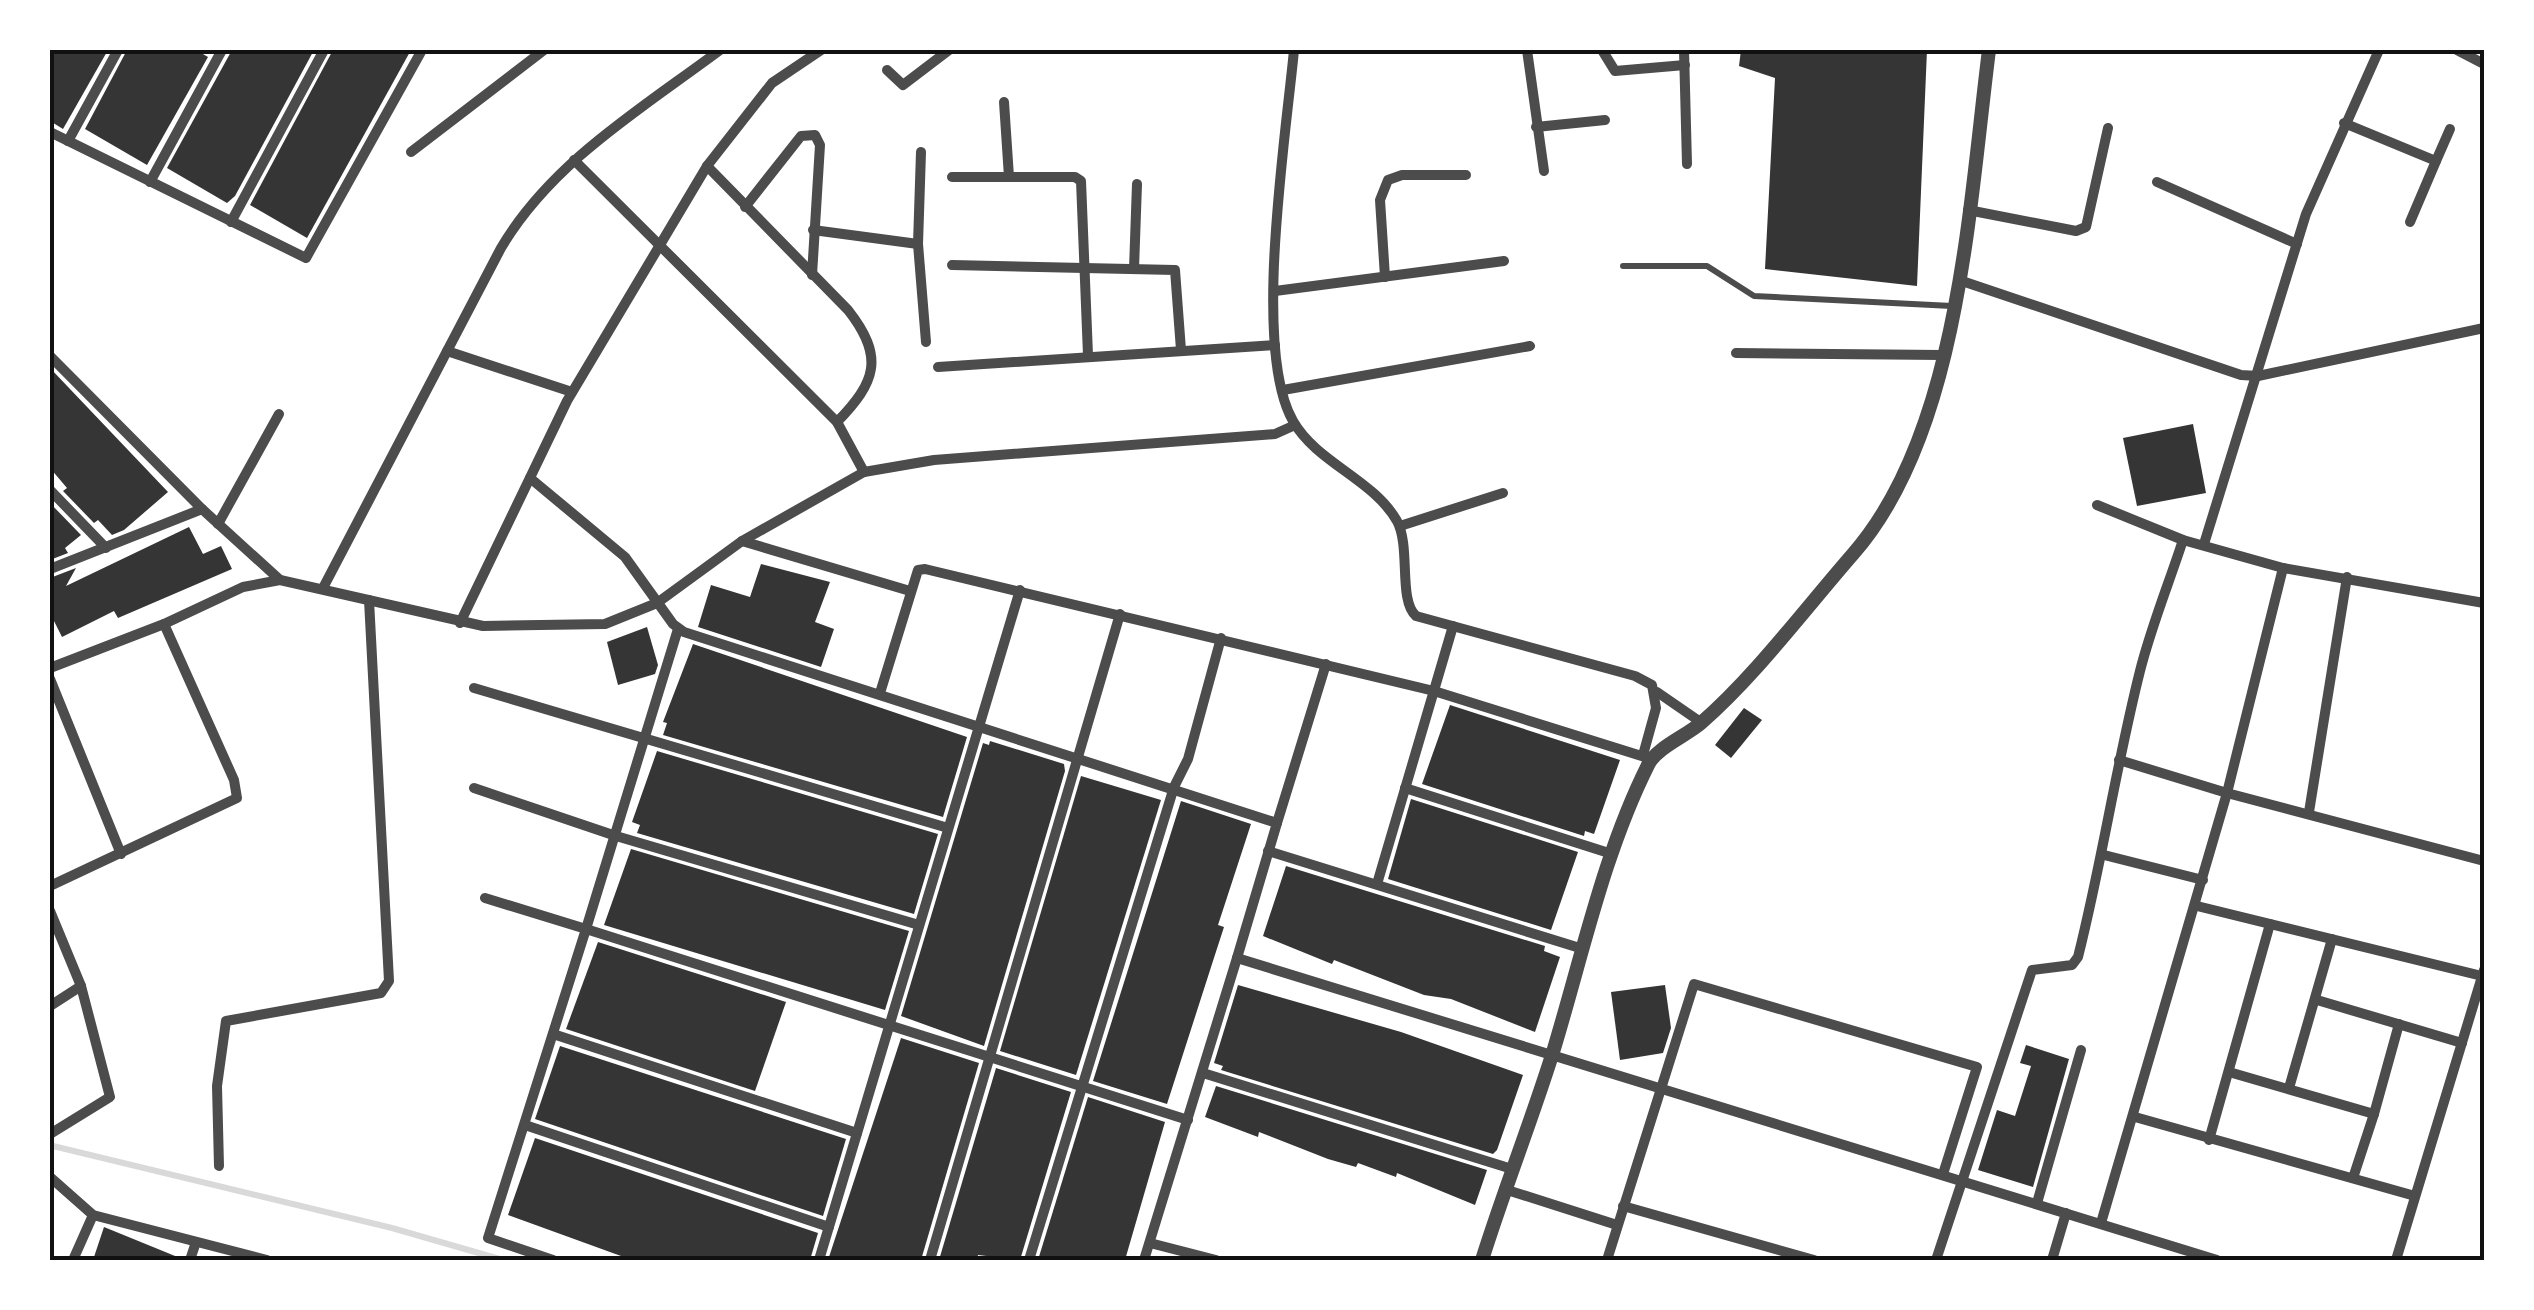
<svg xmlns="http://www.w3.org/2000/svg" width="2534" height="1310" viewBox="0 0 2534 1310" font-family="'Archivo Narrow',sans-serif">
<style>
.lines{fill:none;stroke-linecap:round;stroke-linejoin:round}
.stream{stroke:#d9d9d9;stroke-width:6}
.building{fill:#353535}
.service{stroke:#4c4c4c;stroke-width:6}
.minor{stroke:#4c4c4c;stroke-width:10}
.tertiary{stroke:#4c4c4c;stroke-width:14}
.neatline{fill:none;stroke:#111;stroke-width:4}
</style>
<rect width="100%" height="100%" fill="#fff"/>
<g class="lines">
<!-- stream -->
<path class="stream" d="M50,1151l3,-5 339,82 111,32"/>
</g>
<!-- building -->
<g class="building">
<path d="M50,50h58l-45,79 -13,-8z"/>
<path d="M127,50h69l12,7 -61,108 -62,-36z"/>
<path d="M232,50h82l-79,146 -8,7 -60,-35z"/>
<path d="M333,50h78l-104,188 -57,-33z"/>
<path d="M1741,50h186l-10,236 -152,-17 10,-191 -36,-12z"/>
<path d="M50,368l118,124 -44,38 -12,5 -14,-15 -4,3 -31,-32 4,-3 -17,-20z"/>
<path d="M2193,424l13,69 -69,13 -14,-68z"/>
<path d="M50,503l31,32 -16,13 3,5 -18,7z"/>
<path d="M189,527l14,27 18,-8 11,23 -114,49 -4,-7 -52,26 -12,-24v-35l26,-10 -10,18z"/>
<path d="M761,564l69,18 -15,40 19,7 -13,38 -123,-40 13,-42 39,12z"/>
<path d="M647,627l11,38 -3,9 -37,11 -11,-43z"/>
<path d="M693,644l274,93 -24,80 -280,-82 4,-12 -4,-1z"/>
<path d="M1450,705l170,55 -26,74 -9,-3 -1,5 -162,-52z"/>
<path d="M1744,708l18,12 -31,38 -16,-13z"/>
<path d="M990,741l74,23 1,7 -81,275 -83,-30 82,-273 6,2z"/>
<path d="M657,751l281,83 -24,80 -277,-81 3,-8 -8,-3z"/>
<path d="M1081,776l80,24 -85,275 -76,-24z"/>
<path d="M1411,799l167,53 -27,78 -163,-51z"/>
<path d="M1181,801l70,23 -33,101 6,2 -12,37 -45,140 -74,-23z"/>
<path d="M631,849l278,82 -24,79 -281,-85z"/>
<path d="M1286,866l259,80 -1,5 16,6 -25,75 -84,-33 -27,-4 -90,-35 -2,4 -69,-28z"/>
<path d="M598,942l188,60 -31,89 -189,-62z"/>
<path d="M1238,985l163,47 122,43 -26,75 -4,4 -272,-84 2,-4 -9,-3z"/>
<path d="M1665,985l6,43 -8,25 -43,7 -9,-68z"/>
<path d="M901,1038l78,25 -58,197h-93z"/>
<path d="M2026,1045l43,14 -36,128 -55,-17 19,-60 18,6 16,-50 -11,-3z"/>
<path d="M560,1046l286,93 -23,77 -288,-97z"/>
<path d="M996,1068l75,24 -51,168 -42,-5 -1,5h-38z"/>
<path d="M1216,1086l271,84 -12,35 -78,-32 -1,4 -38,-14 -2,4 -28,-8 -69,-27 -1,5 -53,-20z"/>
<path d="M1088,1097l77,25 -40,138h-87z"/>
<path d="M535,1138l283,95 -8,27h-178l-124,-45z"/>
<path d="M104,1227l76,31v2h-87z"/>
</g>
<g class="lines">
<!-- service -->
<path class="service" d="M1623,266h84l47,30 198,10"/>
<!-- minor -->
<g class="minor">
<path d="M1294,50c-8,86 -42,300 -1,371 24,42 80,58 104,100 14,26 1,79 19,95l219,60 17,9 4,23 -13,47"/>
<path d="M1527,50l17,121"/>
<path d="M1602,50l13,21 70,-6"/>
<path d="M1684,50l3,114"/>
<path d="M2457,50l27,14"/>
<path d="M887,70l16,15 46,-35"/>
<path d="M1004,102l5,75"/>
<path d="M2344,123l92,38 -26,61"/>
<path d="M1536,127l69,-7"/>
<path d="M50,132l256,126 116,-208"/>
<path d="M68,141l50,-91"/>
<path d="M411,152l133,-102"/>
<path d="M921,152l-3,92 8,98"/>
<path d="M574,160l263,262 27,50"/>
<path d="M2436,161l14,-32"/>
<path d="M707,166l141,144c37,47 28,72 -11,112"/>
<path d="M952,177h123l6,4 7,174"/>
<path d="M150,182l72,-132"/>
<path d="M2157,182l140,62"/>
<path d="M745,207l56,-71 14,-1 5,10 -8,130"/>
<path d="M1968,210l108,21 10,-4 22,-99"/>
<path d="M231,222l93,-172"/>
<path d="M813,230l105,14"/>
<path d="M952,265l223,5 6,80"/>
<path d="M1134,269l3,-85"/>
<path d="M1385,277l-5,-77 8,-20 14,-5h64"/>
<path d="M1959,280l282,95 17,1 226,-48"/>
<path d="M1275,291l229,-30"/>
<path d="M447,351l125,41"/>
<path d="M1736,353l206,2"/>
<path d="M50,356l152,153 78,71"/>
<path d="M938,367l337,-22"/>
<path d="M1283,390l247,-44"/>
<path d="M530,478l95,79 48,67 11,8 593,191 -40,135"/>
<path d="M50,490l56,58"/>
<path d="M2097,505l86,35 100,28 201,35"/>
<path d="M218,524l61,-110"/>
<path d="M1400,526l103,-33"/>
<path d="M742,541l168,50"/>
<path d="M2204,544l102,-330 73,-164"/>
<path d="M2283,568l-56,225 257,68"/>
<path d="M50,569l152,-60"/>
<path d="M323,588l178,-340c51,-86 140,-139 219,-198"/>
<path d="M460,623l107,-222 140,-235 65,-83 49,-33"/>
<path d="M678,629l-92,300 602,191"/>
<path d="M50,668l114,-44 79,-37 37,-7 203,46 122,-2 52,-21 85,-62 122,-69 70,-12 341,-26 20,-9"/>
<path d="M50,679l71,175"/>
<path d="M474,688l474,140"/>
<path d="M1657,692l45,31"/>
<path d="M880,693l38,-123 7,-1 509,122 214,67"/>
<path d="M474,788l142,48 303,89"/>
<path d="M1405,788l207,66"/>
<path d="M2309,812l38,-235"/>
<path d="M1277,823l49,-159"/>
<path d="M1268,851l315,98"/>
<path d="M2104,855l99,25"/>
<path d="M1377,884l76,-258"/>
<path d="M50,886l187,-88 -3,-18 -70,-156"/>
<path d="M485,898l101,31 -98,309 65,22"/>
<path d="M2197,906l285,70"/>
<path d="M50,911l31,75 29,111 -60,37"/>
<path d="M2317,1000l145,43"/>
<path d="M50,1006l31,-20"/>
<path d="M553,1034l304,99"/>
<path d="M2229,1072l145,42 25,-90"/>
<path d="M1203,1073l309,96"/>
<path d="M2289,1088l43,-149"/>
<path d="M2135,1117l280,79"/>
<path d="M525,1125l304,102"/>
<path d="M2209,1140l61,-216"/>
<path d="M219,1166l-2,-80 9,-65 155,-28 8,-12 -20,-381"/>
<path d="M50,1177l43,38 174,45"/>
<path d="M2353,1178l21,-64"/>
<path d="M1504,1189l113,36"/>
<path d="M2037,1203l44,-153"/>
<path d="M1623,1206l191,54"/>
<path d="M2101,1223l126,-430 -108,-33"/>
<path d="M1150,1243l66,17"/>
<path d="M73,1260l20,-45"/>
<path d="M190,1260l6,-18"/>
<path d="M819,1260l201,-670"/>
<path d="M930,1260l190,-646"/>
<path d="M1029,1260l145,-473 14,-28 33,-121"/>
<path d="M1144,1260l93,-302 980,302"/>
<path d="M1607,1260l87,-276 283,83 -34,107"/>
<path d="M1936,1260l96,-290 40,-5 6,-8c24,-95 38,-191 62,-286 11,-44 29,-88 43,-131"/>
<path d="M2052,1260l14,-47"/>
<path d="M2396,1260l88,-290"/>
</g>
<!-- tertiary -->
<path class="tertiary" d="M1482,1260c22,-70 49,-138 71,-208 29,-95 50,-197 95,-287 8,-17 38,-29 53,-42 54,-47 104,-114 152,-169 106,-121 116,-348 136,-504"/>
</g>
<!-- border -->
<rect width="2534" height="1310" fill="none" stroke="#ffffff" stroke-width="105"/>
<rect x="52" y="52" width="2430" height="1206" class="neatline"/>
</svg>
